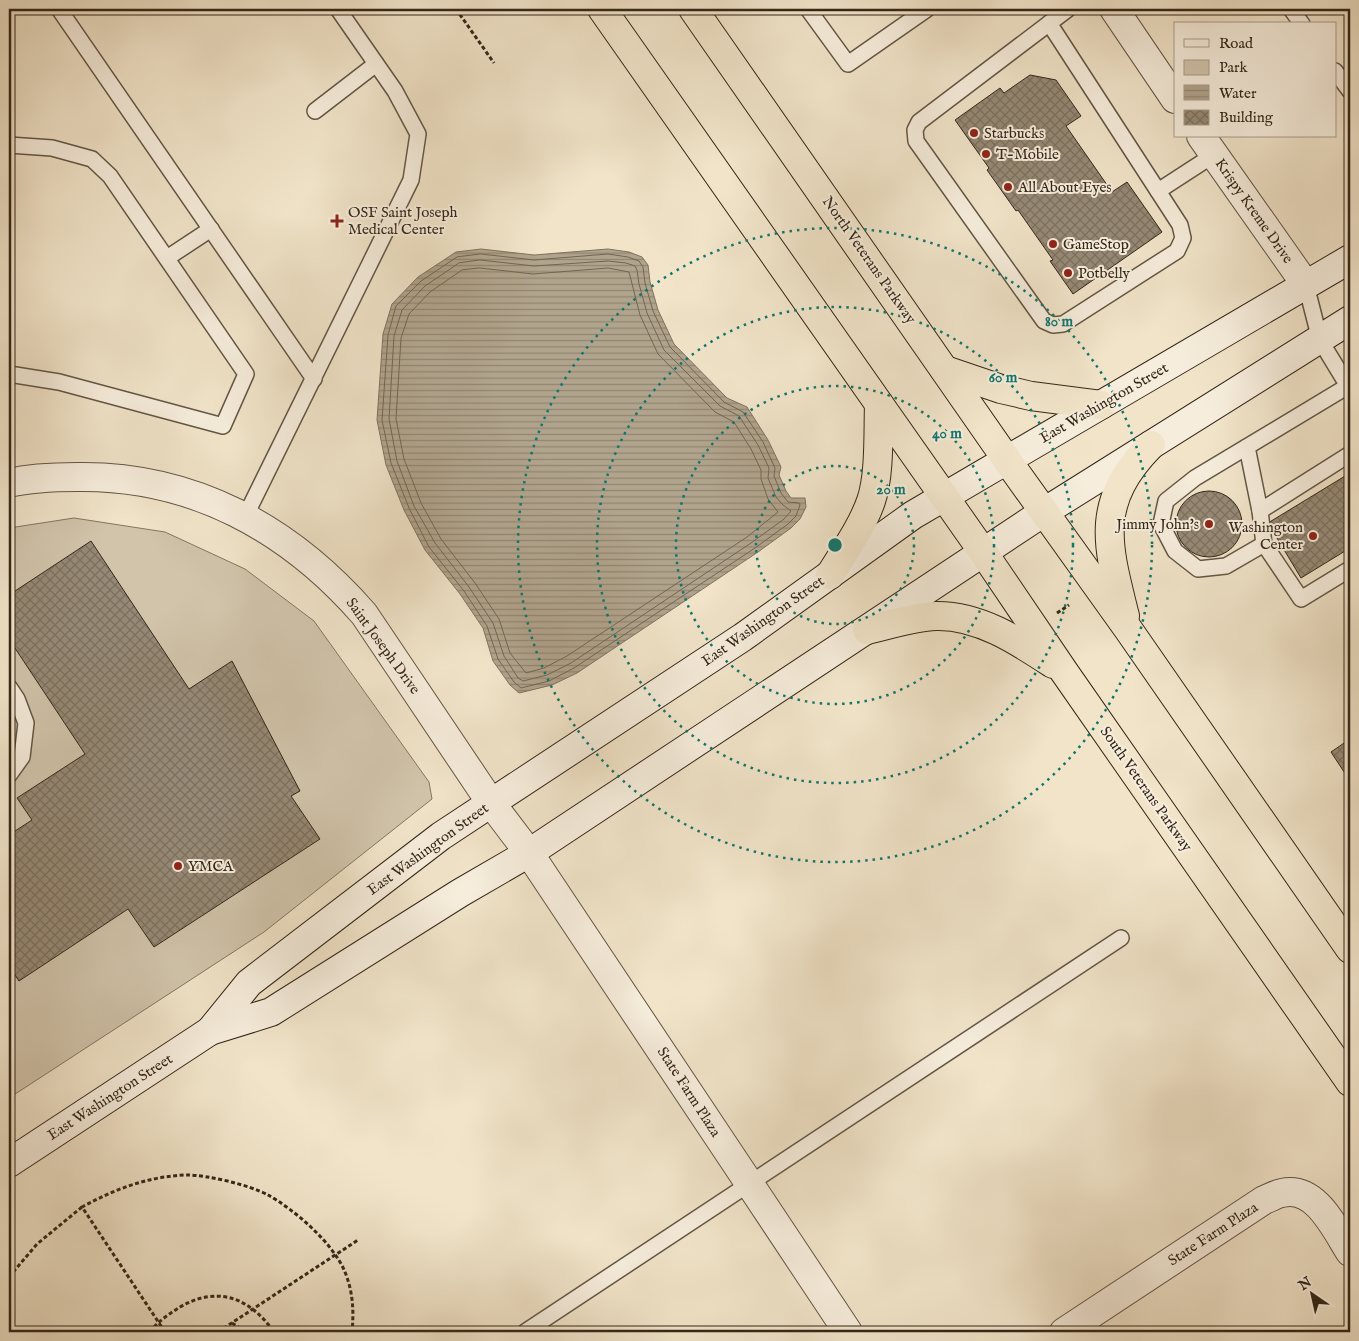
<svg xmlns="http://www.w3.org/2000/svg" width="1359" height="1341" viewBox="0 0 1359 1341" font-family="'IM FELL English',serif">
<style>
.green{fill:#d1c4ab;stroke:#827662}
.water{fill:url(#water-rules);stroke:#7f725f}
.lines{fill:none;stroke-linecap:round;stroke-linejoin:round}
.shore{stroke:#726653;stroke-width:1}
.building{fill:url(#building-cross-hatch);stroke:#342719}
.service-casing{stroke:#635645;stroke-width:18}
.minor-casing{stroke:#635645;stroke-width:30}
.tertiary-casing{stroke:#635645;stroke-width:30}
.secondary-casing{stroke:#342719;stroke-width:30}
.trunk-casing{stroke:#342719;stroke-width:30}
.path{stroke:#342719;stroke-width:3;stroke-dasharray:4 2.5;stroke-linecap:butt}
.service{stroke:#f6eddc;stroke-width:15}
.minor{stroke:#f6eddc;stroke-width:28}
.tertiary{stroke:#f6eddc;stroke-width:28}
.secondary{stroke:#f6eddc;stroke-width:28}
.trunk{stroke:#f1e4c9;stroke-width:28}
.ring{fill:none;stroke:#0f766e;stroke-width:2.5;stroke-dasharray:2.5 5}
.poi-dot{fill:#8f2418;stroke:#f6eddc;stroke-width:2}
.labels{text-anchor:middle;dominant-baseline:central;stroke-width:4;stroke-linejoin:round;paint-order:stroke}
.poi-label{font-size:15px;fill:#342719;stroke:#f6eddc;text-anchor:start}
.street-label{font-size:15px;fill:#342719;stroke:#f6eddc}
.centre{fill:#0f766e;stroke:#f6eddc;stroke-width:2.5}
.ring-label{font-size:15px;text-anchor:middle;font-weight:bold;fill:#0f766e;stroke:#f6eddc;stroke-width:4;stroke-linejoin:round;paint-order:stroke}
</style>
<defs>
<pattern id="water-rules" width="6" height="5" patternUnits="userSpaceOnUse" patternTransform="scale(1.25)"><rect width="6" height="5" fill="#b1a48d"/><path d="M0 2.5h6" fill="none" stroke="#918672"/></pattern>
<pattern id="building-cross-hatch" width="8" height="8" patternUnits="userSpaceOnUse" patternTransform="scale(1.25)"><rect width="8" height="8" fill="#968975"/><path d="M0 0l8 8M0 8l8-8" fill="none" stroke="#7b705f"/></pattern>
</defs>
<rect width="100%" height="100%" fill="#f1e4c9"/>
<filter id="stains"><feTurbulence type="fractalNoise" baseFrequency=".004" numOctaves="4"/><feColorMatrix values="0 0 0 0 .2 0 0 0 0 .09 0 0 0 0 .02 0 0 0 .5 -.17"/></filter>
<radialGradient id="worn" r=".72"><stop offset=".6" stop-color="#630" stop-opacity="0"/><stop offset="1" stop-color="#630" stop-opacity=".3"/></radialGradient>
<!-- green -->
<path class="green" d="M74,518l91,14 80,37 69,52 115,161 3,17 -168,133 -255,166v-570z"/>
<!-- water -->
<path class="water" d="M481,249l53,6 74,-6 21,3 13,5 6,8 2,17 8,28 16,34 53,54 20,9 21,33 13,27 -2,8 7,16 5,7h14l1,9 -6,12 -9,9 -33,24 -181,121 -25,12 -33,8 -9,-8 -17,-24 -10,-33 -23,-34 -35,-44 -21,-40 -18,-45 -9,-45 6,-86 9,-30 26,-27 38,-25z"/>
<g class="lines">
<!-- shore -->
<g class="shore">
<path d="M481,254l53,6 74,-6 20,3 11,4 4,6 2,16 8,28 17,36 54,55 19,10 20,30 12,26 -1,8 7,17 7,9 11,1 1,2 -4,11 -8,8 -33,24 -181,120 -25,13 -28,7 -7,-6 -16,-23 -11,-33 -23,-35 -35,-44 -20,-39 -18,-45 -9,-43 6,-85 8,-29 25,-25 36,-24z"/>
<path d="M480,260l54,6 74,-5 18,2 9,3 2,4 2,14 8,29 17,37 56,56 19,10 19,29 11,23 -1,10 8,19 7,8 8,6 -7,8 -33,24 -180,120 -24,12 -24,6 -5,-3 -14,-22 -11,-33 -24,-36 -34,-44 -21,-37 -17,-45 -8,-42 5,-83 8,-26 23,-24 34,-23z"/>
<path d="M480,268l53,6 75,-6 21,4 11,43 18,39 57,58 19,10 17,27 10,21v9l7,20 10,13 -31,25 -180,119 -23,12 -18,5 -16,-20 -11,-34 -24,-36 -34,-44 -20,-36 -17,-44 -8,-40 5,-81 8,-24 21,-22 32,-22z"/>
</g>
</g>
<!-- building -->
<g class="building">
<path d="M1030,75l26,5 25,36 -15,10 46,66 15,-10 35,50 -89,62 -23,-33 3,-1 -35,-50 -2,1 -29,-41 2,-2 -34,-48 45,-32 4,5z"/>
<path d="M1350,473v75l-49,30 -33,-55z"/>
<circle cx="1209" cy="524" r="33"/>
<path d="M91,541l98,148 43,-28 68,130 -9,5 29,43 -166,108 -26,-38 -109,72 -10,-15v-131l23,-15 -15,-22 68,-44 -76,-115v-44z"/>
<path d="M1350,739v42l-19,-29z"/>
</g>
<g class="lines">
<!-- service casing -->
<g class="service-casing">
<g id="service">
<path d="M59,9l255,370"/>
<path d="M808,9l40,55 79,-55"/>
<path d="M1291,9l11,15"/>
<path d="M1049,23l131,202 3,13 -6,13 -114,73 -10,1 -9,-4 -128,-180 -1,-11 4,-8 149,-113"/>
<path d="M1335,71l15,20"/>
<path d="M315,111l61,-47"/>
<path d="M9,145l43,3 40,11 18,17 136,198 -23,52 -164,-44 -50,-8"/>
<path d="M1158,191l57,-37"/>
<path d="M167,258l44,-29"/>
<path d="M1306,285l14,55 28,46 2,1"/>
<path d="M1348,386l-153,92 -29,23 -5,23 14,27 23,18 28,-3 38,-22 -4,-33 90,-57"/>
<path d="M1247,447l13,64"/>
<path d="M245,517l166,-337 7,-46 -23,-43 -57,-82"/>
<path d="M1264,544l37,55 49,-30"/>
<path d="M9,687l8,12 9,24 -4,34 -13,18"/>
<path d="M525,1332l596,-394"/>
</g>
</g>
<!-- minor casing -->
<g class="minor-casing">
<g id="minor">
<path d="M1114,9l61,90"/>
<path d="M1201,136l105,149"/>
<path d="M749,1183l99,149"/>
<path d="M1064,1332l200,-132c6,-2 12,-6 18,-7 34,-8 53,36 68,59"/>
</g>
</g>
<!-- tertiary casing -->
<g class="tertiary-casing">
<path id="tertiary" d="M9,483c21,-5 45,-6 68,-6 115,-2 212,51 287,137l127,189 38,50 220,330"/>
</g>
<!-- secondary casing -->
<g class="secondary-casing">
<g id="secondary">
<path d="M210,1031l39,-48 192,-147 302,-199 170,-122 437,-256"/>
<path d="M9,1163l201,-132 61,-19 189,-119 69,-40 515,-341 306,-192"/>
</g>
</g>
<!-- trunk casing -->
<g class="trunk-casing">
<g id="trunk">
<path d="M602,9l381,543 82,121 285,409"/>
<path d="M693,9l314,451 121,169 222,320"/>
<path d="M945,370l56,19 30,7 70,9"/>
<path d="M830,575c14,-23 32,-48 41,-74 9,-26 7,-69 8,-97"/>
<path d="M1125,616c-18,-72 -31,-113 26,-171"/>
<path d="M867,630c22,-5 46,-13 69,-14 43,-1 82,25 117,48"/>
</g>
</g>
<!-- path -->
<g class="path">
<path d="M456,9l38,54"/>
<path d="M1057,613l12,-8"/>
<path d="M9,1277l28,-33 45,-37"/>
<path d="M232,1323l14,9"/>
<path d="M150,1332c7,-10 19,-18 30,-25 38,-22 70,-9 94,25"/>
<path d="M165,1332l-83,-125c33,-18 67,-31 105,-32 20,0 63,10 81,20 27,15 65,48 77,77 8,20 9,39 7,60"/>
<path d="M218,1332l140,-92"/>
</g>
<!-- service -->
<use href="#service" class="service"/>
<!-- minor -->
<use href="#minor" class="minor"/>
<!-- tertiary -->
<use href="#tertiary" class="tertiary"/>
<!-- secondary -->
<use href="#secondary" class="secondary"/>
<!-- trunk -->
<use href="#trunk" class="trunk"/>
</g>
<!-- distance rings -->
<g class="ring">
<circle cx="835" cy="545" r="79"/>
<circle cx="835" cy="545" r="159"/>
<circle cx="835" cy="545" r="238"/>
<circle cx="835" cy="545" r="317"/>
</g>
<!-- markers -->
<g class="poi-dot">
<circle cx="974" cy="133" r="5"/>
<circle cx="986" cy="154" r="5"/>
<circle cx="1008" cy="187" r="5"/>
<path d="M334.5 213.5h5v5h5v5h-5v5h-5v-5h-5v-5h5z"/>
<circle cx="1053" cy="244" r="5"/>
<circle cx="1068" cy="273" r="5"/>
<circle cx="1209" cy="524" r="5"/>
<circle cx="1313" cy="536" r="5"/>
<circle cx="178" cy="866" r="5"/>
</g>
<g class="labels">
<!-- poi labels -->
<g class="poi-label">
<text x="984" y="133">Starbucks</text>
<text x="996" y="154">T-Mobile</text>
<text x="1018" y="187">All About Eyes</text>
<text x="348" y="212">OSF Saint Joseph<tspan x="348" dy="17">Medical Center</tspan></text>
<text x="1063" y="244">GameStop</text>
<text x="1078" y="273">Potbelly</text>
<text x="1199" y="524" text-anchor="end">Jimmy John's</text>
<text x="1303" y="527" text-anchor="end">Washington<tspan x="1303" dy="17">Center</tspan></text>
<text x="188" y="866">YMCA</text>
</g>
<!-- street labels -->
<g class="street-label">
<text transform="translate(1254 211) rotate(55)">Krispy Kreme Drive</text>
<text transform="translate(869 260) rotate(55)">North Veterans Parkway</text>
<text transform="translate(1104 403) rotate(-30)">East Washington Street</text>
<text transform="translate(763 621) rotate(-35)">East Washington Street</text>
<text transform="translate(383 646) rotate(54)">Saint Joseph Drive</text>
<text transform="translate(1146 789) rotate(55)">South Veterans Parkway</text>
<text transform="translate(428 849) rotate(-36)">East Washington Street</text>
<text transform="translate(689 1092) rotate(57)">State Farm Plaza</text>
<text transform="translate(110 1097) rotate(-33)">East Washington Street</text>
<text transform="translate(1213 1234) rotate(-33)">State Farm Plaza</text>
</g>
</g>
<circle cx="835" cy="545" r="8" class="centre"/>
<g class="ring-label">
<text x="1059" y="326">80 m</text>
<text x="1003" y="382">60 m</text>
<text x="947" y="438">40 m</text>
<text x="891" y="494">20 m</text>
</g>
<!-- margin -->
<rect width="1359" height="1341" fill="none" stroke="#f1e4c9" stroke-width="30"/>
<rect x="10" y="10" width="1339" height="1321" fill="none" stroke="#342719" stroke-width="2.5"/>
<rect x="15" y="15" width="1329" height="1311" fill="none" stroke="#342719"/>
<!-- legend -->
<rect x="1174" y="22" width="162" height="115" fill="#f6eddc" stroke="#a89e8e"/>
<rect x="1184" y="39" width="25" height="8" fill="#f6eddc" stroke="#a89e8e"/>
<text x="1219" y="48" font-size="15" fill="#342719">Road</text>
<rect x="1184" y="60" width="25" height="15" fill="#d1c4ab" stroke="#a89e8e"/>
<text x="1219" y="72" font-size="15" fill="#342719">Park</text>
<rect x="1184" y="85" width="25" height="15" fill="url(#water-rules)" stroke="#a89e8e"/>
<text x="1219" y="98" font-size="15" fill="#342719">Water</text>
<rect x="1184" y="110" width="25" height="15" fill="url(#building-cross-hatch)" stroke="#a89e8e"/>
<text x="1219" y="122" font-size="15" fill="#342719">Building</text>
<!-- north arrow -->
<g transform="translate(1312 1294) rotate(326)" stroke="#f6eddc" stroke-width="4" paint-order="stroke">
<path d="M0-4L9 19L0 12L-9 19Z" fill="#342719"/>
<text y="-8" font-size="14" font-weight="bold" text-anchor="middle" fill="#342719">N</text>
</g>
<rect width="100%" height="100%" filter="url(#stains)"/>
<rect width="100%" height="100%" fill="url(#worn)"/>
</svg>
